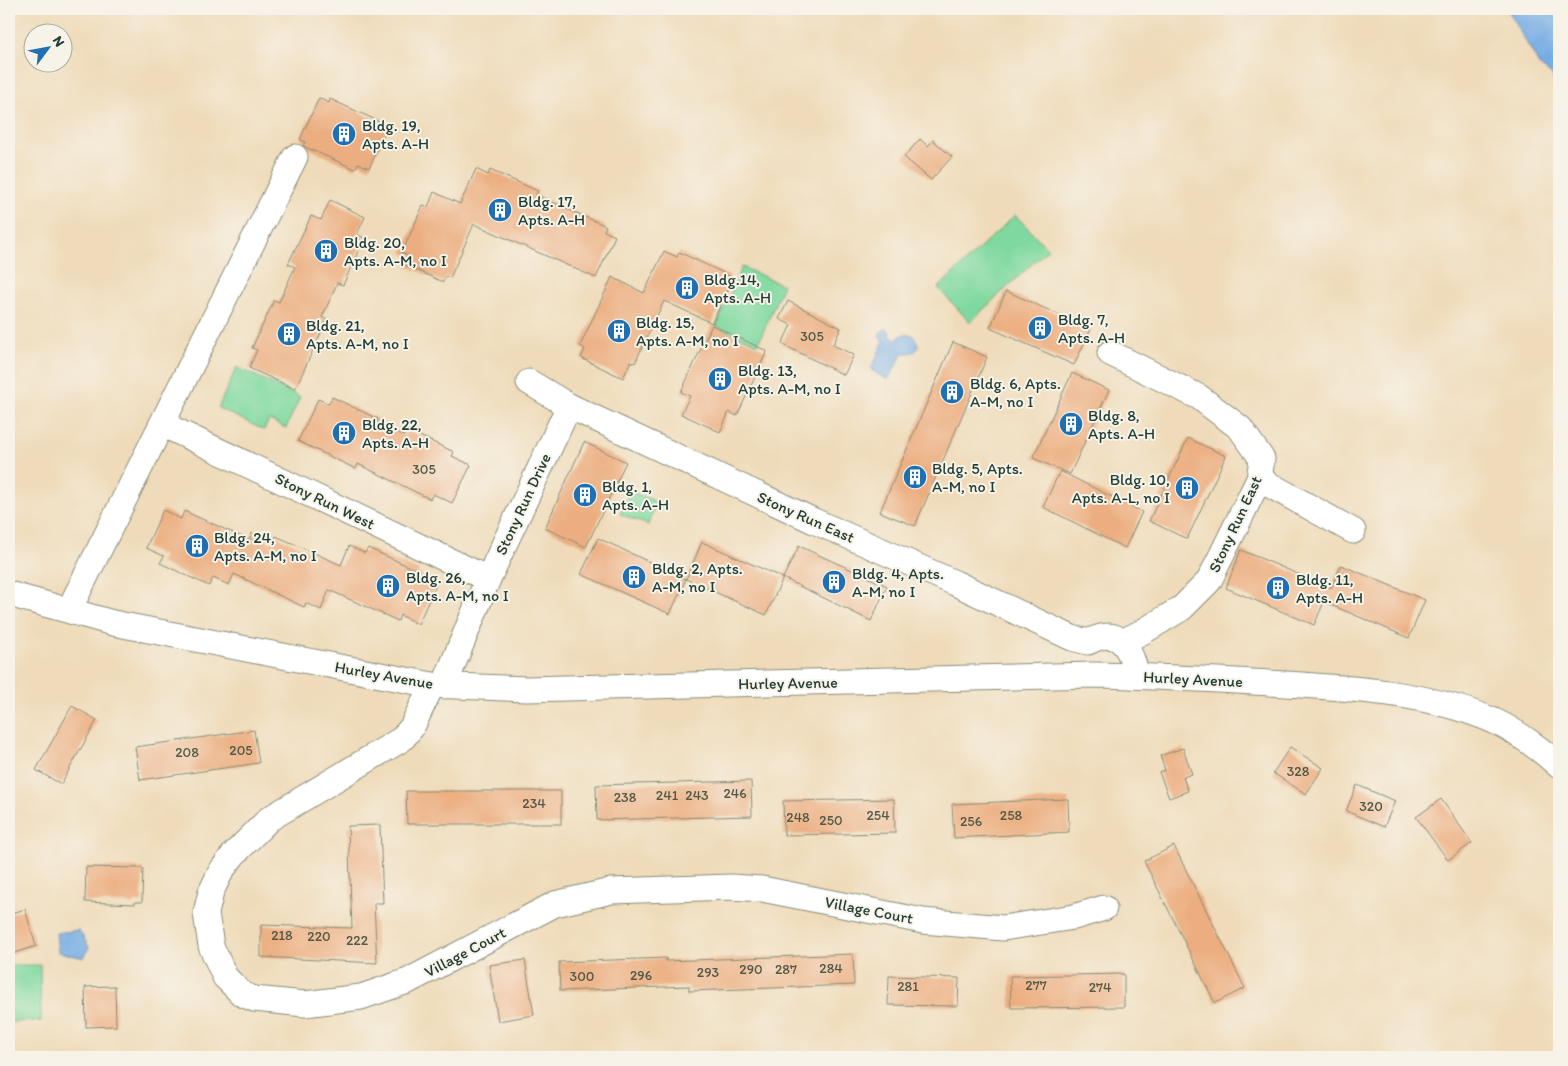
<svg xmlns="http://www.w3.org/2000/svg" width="1568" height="1066" viewBox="0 0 1568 1066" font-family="Itim,sans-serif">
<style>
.green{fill:#7fd99f;stroke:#4f8b6a}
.water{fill:#76ace4;stroke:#4a748c}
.building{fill:#ecae80}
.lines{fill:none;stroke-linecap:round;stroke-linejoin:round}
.minor-casing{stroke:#878c77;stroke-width:27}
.minor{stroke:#fff;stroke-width:25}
.labels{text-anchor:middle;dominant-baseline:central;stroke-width:4;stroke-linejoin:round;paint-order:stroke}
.number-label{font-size:14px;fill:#525947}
.poi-label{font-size:16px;fill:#1f3d34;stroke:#f7f3e8;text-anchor:start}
.street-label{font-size:16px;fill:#1f3d34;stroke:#f7f3e8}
</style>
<rect width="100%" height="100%" fill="#f7f3e8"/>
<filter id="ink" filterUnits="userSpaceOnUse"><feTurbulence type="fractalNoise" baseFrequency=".02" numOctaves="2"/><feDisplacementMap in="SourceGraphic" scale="10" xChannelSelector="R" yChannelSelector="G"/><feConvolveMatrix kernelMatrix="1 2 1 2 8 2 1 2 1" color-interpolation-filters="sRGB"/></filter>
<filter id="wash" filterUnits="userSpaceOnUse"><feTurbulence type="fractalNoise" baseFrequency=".0096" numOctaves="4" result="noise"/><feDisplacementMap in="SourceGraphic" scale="20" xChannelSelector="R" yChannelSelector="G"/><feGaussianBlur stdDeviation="1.12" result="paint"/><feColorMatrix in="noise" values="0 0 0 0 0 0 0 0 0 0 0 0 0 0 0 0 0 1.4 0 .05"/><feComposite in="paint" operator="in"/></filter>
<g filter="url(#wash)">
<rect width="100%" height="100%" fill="#efdbba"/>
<!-- green -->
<g class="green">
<path d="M1015,215l33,34 -78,73 -32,-34z"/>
<path d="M742,267l41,18 -25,59 -42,-18z"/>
<path d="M237,367l63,30 -14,31 -17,-8 -5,10 -46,-22z"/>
<path d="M630,491l27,11 -9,23 -28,-11z"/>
<path d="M9,965h31l1,56 -32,1z"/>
</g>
<!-- water -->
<g class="water">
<path d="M1507,9h52v84l-7,-18 -12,-9z"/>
<path d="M887,329l3,3v4l6,3 8,-5 9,1 4,6 2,6c-5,7 -9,6 -16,6l-15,27 -17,-10 12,-28 -4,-6c1,-5 3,-6 8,-7z"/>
<path d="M79,930l10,17 -5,11 -26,-6 -2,-19z"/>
</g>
<g id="blocks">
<!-- building -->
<g class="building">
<path d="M319,98l10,5 1,-4 48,22 -1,4 10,4 -18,39 -11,-5 -3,6 -52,-23 2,-4 -5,-3z"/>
<path d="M920,139l8,7 5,-6 19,17 -21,23 -27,-23z"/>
<path d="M476,169l12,6 2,-5 48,21 -2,4 70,31 -2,5 11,5 -19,42 -122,-54 -24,54 -4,-2 -3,6 -38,-17 4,-9 -7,-3 21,-48 5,2 6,-15 26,12z"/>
<path d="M330,200l35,17 -8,17 7,4 -21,47 -6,-2 -8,19 -7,15 5,3 -32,69 -46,-21 8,-18 -5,-2 22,-48 5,2 16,-35 -7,-3 23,-48 10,4z"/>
<path d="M664,251l13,6 2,-5 51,24 -3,6 4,2 -19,39 -48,-22 -29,62 -4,-2 -8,17 -42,-20 4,-9 -5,-3 32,-69 32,16z"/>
<path d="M1006,291l85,38 -17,36 -84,-37z"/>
<path d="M788,301l53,27 -8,17 21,10 -10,20 -62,-31 9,-19 -12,-6z"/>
<path d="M712,325l55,26 -30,65 -8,-4 -9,20 -39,-18 9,-18 -9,-4z"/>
<path d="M953,342l34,15 -72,169 -35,-14z"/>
<path d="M1072,373l37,17 -39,84 -37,-16z"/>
<path d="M332,397l46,22 -2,4 28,13 3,-6 47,22 -2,4 19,9 -19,38 -19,-9 -3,5 -72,-35 -2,5 -58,-28 20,-42 11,5z"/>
<path d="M1188,438l38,18 -39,83 -38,-18z"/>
<path d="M584,442l42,20 -40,85 -41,-19z"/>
<path d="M1060,471l82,41 -17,36 -82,-41z"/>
<path d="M163,510l18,9 3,-8 65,29 3,-7 20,10 4,-7 65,29 8,-19 16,7 3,-5 51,23 -1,3 19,9 -19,41 -18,-9 -2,6 -69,-31 -8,20 -15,-7 -2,4 -70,-33 -5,11 -16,-7 -4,8 -49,-23 4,-7 -18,-8z"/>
<path d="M598,538l88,41 -16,35 -89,-40z"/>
<path d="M702,542l81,36 -17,37 -80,-36z"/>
<path d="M799,546l88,40 -16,35 -88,-43z"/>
<path d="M1241,550l90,38 10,-23 84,35 -16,38 -85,-36 -10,23 -88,-37z"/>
<path d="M72,706l25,14 -36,64 -25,-14z"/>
<path d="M254,730l5,33 -119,17 -5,-33z"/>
<path d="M1290,747l33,21 -17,26 -33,-21z"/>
<path d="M1183,748l9,26 -9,3 5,14 -19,7 -10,-26 6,-2 -5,-14z"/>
<path d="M751,781l1,35 -155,4 -1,-35z"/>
<path d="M1357,785l38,16 -11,26 -38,-16z"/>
<path d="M406,791h155v33h-154z"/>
<path d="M894,799l1,34 -111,2 -1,-34z"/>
<path d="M1068,799l1,33 -115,6 -2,-34z"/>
<path d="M1441,799l31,44 -24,17 -32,-43z"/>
<path d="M380,825l3,78h-9l3,60 -116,-6v-32l91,3 -4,-102z"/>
<path d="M1174,846l71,142 -30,15 -71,-142z"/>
<path d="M86,867l57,1 -1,34h-7v2l-50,-2z"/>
<path d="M25,909l11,37 -27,9v-41z"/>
<path d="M853,954l1,31 -165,6v-5l-129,5 -1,-29 107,-4v3z"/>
<path d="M525,960l9,55 -36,6 -9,-56z"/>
<path d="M1124,974v33l-113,1 -1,-32z"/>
<path d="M889,976l70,2 -1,28 -70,-1z"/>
<path d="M115,986l1,40 -30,1 -1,-40z"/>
</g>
</g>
</g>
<g filter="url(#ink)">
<use href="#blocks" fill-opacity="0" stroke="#878c77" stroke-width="1"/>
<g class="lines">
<!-- minor casing -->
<g class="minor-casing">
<g id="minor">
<path d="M1110,353l89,44 41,31 22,31 -3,20 -50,102 -27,27 -38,23 -22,11"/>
<path d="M529,382l40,24 245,115 141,62 117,55 16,4c32,-17 42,5 49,34"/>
<path d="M162,424l326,155"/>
<path d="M1259,479l94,52"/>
<path d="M9,594l104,29 319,62 94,4 568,-14c53,1 106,4 159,7 80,5 166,7 241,39 22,10 48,29 65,45"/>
<path d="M69,610l226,-453"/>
<path d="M432,685l-20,42 -10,12 -133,80 -35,35 -13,17 -10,21 -5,21 5,33 14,31 17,17 12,5 51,5 56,-7 47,-16 147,-77 56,-13 120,-4 31,2 161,32 80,7 71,-11 30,-9"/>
<path d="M444,686l44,-107 81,-173"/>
</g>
</g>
<!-- minor -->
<use href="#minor" class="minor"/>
</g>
</g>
<!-- icons -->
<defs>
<g id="building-disc" transform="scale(1.25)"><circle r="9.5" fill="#1f6fb2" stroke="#f7f3e8"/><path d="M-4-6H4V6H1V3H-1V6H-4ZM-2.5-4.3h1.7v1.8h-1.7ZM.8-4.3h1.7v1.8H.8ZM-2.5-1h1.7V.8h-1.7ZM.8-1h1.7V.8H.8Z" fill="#fff"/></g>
</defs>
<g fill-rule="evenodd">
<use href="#building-disc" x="344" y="134"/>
<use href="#building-disc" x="500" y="210"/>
<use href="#building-disc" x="326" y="251"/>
<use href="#building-disc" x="687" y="288"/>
<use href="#building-disc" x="1040" y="328"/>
<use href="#building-disc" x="619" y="331"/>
<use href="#building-disc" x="289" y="334"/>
<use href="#building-disc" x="720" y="379"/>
<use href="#building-disc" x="952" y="392"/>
<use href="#building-disc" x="1071" y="424"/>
<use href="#building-disc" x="344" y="433"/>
<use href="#building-disc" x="915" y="477"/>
<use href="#building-disc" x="1187" y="488"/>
<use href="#building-disc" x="585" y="495"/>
<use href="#building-disc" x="197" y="546"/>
<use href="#building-disc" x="634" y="577"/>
<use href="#building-disc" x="834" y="582"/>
<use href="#building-disc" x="388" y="586"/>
<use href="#building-disc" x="1278" y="588"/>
</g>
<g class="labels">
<!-- number labels -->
<g class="number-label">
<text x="812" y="336">305</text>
<text x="424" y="469">305</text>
<text x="241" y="750">205</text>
<text x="187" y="752">208</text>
<text x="1298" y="771">328</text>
<text x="735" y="793">246</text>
<text x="667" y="795">241</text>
<text x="697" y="795">243</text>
<text x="625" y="797">238</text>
<text x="534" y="803">234</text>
<text x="1371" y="806">320</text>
<text x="878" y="815">254</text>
<text x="1011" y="815">258</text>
<text x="798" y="817">248</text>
<text x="831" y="820">250</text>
<text x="971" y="821">256</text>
<text x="282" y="935">218</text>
<text x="319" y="936">220</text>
<text x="357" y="940">222</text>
<text x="831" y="968">284</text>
<text x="751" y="969">290</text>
<text x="786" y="969">287</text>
<text x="708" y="972">293</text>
<text x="641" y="975">296</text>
<text x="582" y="976">300</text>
<text x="1036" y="985">277</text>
<text x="908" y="986">281</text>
<text x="1100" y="987">274</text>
</g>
<!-- poi labels -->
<g class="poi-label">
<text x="362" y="125">Bldg. 19,<tspan x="362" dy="18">Apts. A-H</tspan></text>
<text x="518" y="201">Bldg. 17,<tspan x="518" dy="18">Apts. A-H</tspan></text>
<text x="344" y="242">Bldg. 20,<tspan x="344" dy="18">Apts. A-M, no I</tspan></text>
<text x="704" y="279">Bldg.14,<tspan x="704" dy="18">Apts. A-H</tspan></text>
<text x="1058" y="319">Bldg. 7,<tspan x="1058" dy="18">Apts. A-H</tspan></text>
<text x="636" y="322">Bldg. 15,<tspan x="636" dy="18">Apts. A-M, no I</tspan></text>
<text x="306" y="325">Bldg. 21,<tspan x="306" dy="18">Apts. A-M, no I</tspan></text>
<text x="738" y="370">Bldg. 13,<tspan x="738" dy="18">Apts. A-M, no I</tspan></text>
<text x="970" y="383">Bldg. 6, Apts.<tspan x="970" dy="18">A-M, no I</tspan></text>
<text x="1088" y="415">Bldg. 8,<tspan x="1088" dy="18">Apts. A-H</tspan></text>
<text x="362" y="424">Bldg. 22,<tspan x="362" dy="18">Apts. A-H</tspan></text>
<text x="932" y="468">Bldg. 5, Apts.<tspan x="932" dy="18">A-M, no I</tspan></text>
<text x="1170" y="479" text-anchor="end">Bldg. 10,<tspan x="1170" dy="18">Apts. A-L, no I</tspan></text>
<text x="602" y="486">Bldg. 1,<tspan x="602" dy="18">Apts. A-H</tspan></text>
<text x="214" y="537">Bldg. 24,<tspan x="214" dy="18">Apts. A-M, no I</tspan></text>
<text x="652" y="568">Bldg. 2, Apts.<tspan x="652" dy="18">A-M, no I</tspan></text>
<text x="852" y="573">Bldg. 4, Apts.<tspan x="852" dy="18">A-M, no I</tspan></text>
<text x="406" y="577">Bldg. 26,<tspan x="406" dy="18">Apts. A-M, no I</tspan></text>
<text x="1296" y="579">Bldg. 11,<tspan x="1296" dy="18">Apts. A-H</tspan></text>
</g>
<!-- street labels -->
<g class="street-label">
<text transform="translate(325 501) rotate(26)">Stony Run West</text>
<text transform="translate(523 504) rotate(-65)">Stony Run Drive</text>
<text transform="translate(806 517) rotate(24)">Stony Run East</text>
<text transform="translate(1235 524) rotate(-65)">Stony Run East</text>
<text transform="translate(384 675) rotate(10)">Hurley Avenue</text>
<text transform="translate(1193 679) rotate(3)">Hurley Avenue</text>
<text transform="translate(788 683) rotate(-1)">Hurley Avenue</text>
<text transform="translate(869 910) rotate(11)">Village Court</text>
<text transform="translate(465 952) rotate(-28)">Village Court</text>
</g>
</g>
<!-- margin -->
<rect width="1568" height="1066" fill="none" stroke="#f7f3e8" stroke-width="30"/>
<!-- north arrow -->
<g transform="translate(48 48) rotate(58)"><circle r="24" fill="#f7f3e8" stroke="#a1aaa0"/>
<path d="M0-4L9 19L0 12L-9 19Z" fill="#1f6fb2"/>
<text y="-8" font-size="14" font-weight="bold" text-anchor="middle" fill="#1f3d34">N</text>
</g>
</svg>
